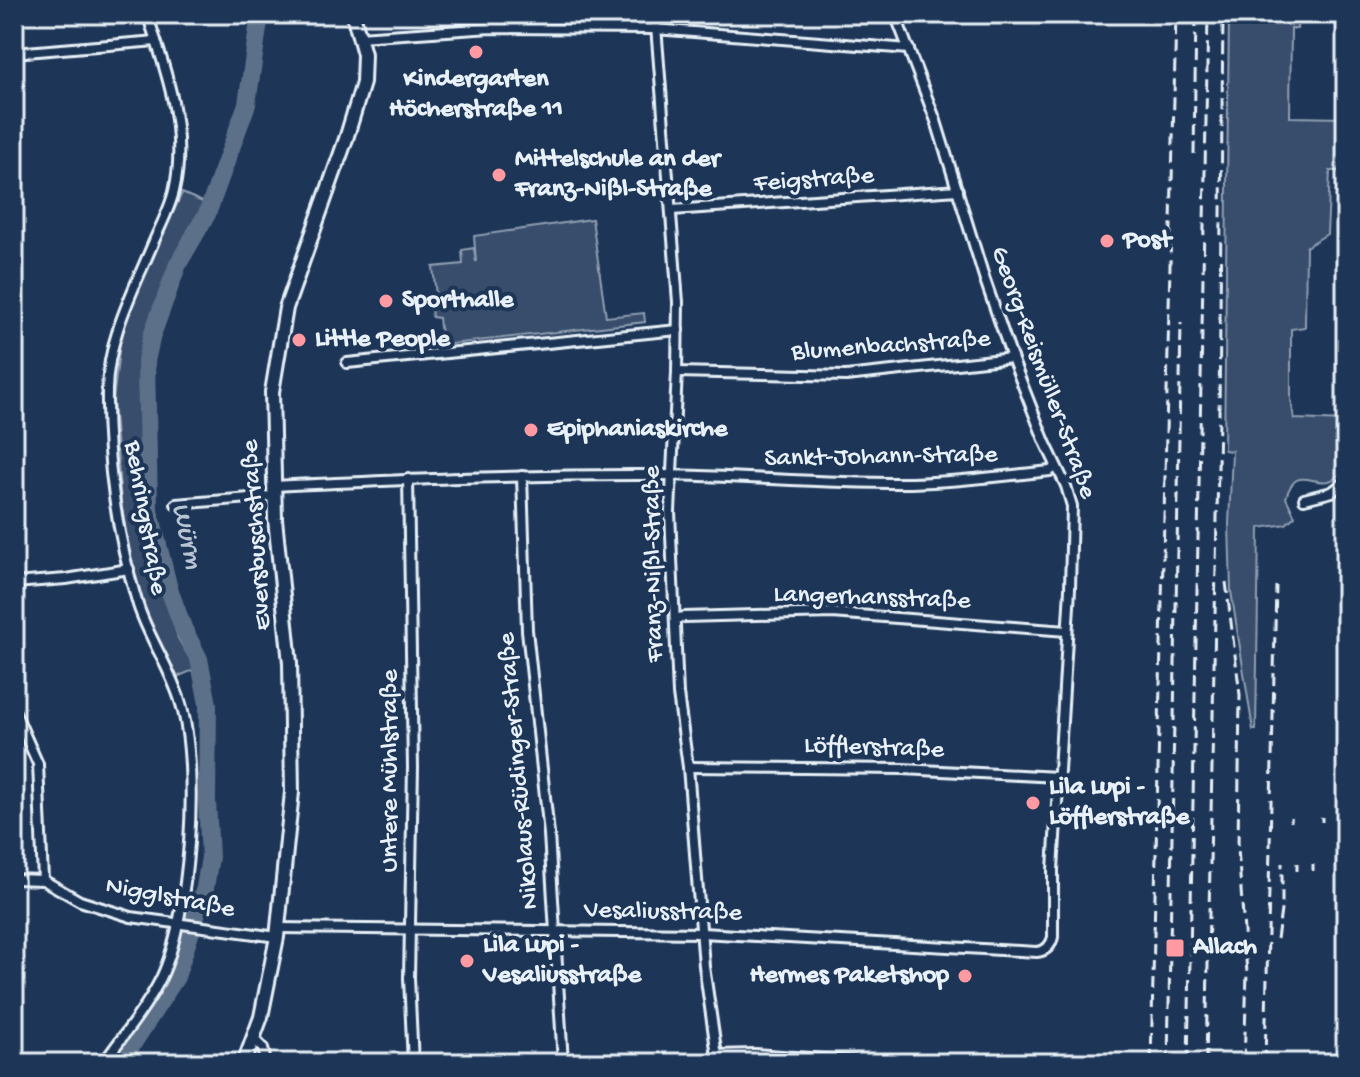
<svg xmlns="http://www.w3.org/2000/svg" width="1360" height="1077" viewBox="0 0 1360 1077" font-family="'Gochi Hand',sans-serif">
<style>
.green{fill:#374d6c;stroke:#909fb2;stroke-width:2}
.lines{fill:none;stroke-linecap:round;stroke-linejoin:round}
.river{stroke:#5d7089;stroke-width:18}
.street-casing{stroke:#e8f1f8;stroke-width:14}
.secondary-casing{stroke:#e8f1f8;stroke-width:18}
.street{stroke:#1d3557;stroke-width:8}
.secondary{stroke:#1d3557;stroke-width:12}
.rail{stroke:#e8f1f8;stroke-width:3;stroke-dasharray:12 6;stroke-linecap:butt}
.poi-dot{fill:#ff9aa2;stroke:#1d3557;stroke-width:3}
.labels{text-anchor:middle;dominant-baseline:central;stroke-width:8;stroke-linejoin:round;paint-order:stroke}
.poi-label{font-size:26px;font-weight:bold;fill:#e8f1f8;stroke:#1d3557;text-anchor:start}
.street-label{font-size:26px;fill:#e8f1f8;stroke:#1d3557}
.water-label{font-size:28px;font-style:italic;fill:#b7c4d1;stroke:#1d3557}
</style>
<rect width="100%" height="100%" fill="#1d3557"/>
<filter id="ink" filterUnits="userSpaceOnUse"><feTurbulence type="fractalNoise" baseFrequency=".0125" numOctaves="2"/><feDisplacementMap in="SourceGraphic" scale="16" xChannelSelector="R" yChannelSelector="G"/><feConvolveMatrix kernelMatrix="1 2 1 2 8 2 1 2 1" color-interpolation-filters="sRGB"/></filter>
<g filter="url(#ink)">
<!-- green -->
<g class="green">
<path d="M1229,14h69l-1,15h-6l-1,88 56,1v53h-16l-3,63 -21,13 -1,80 -14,2v70l3,20 52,2v49c-5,4 -11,9 -17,11 -18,4 -34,-16 -43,17l9,18 -9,8 -27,4 -3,202h-3l-22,-139 -2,-67 3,-73 -8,-1z"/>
<path d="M182,193l23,10c-28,41 -65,126 -66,176 -1,18 3,36 2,55 -1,26 -3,53 1,79l36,125 18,31 -19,8 -40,-79 -16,-96 -8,-101 9,-76z"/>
<path d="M592,219l14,98 38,-4 1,9 -203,23 -3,-27 -7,-1 -1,-9 6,-2 -4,-39 30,-3 -1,-14 12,-2 2,14 -2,-26z"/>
</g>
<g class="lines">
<!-- river -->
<path class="river" d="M120,1063l56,-86 29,-89 5,-31 -3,-56 1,-97 -9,-45 -15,-29 -15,-41 -20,-80 -3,-148 6,-26 26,-71 29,-50 40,-110 13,-90"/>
<!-- street casing -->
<g class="street-casing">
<g id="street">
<path d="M491,14v14"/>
<path d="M655,14l23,288 -1,70 -7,140 8,182 10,73 16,199 14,97"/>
<path d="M359,37l132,-9 164,1 254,20"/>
<path d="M14,53l142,-12"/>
<path d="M672,210l286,-20"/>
<path d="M347,363l331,-33"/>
<path d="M677,372l169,4 166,-18"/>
<path d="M522,476l5,154 22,204 14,229"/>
<path d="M408,479l5,288 -4,211 4,85"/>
<path d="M273,486c130,-6 259,-12 389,-11 83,1 166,9 249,8 47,-1 93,-7 139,-12l6,-4"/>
<path d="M1304,499l28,-7 14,-11"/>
<path d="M176,504l98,-8"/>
<path d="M14,583l52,-4 63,-10"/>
<path d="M675,619l9,-2 148,-4 235,18"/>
<path d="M14,710l24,54 5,116"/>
<path d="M688,767l215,2 155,8"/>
<path d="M14,879l29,1 37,21 51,16 146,20"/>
<path d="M278,928l424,5 335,19c9,-1 14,-6 16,-15v-67l17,-281 2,-83 -6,-20 -21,-44 -33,-84 -28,-81 -48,-156 -41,-107"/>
<path d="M254,1039l9,9 3,15"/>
<path d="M717,1055l38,-1 122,9"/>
<path d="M103,1063c18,-24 45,-58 58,-85 29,-60 39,-210 20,-274 -10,-35 -32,-65 -43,-99 -21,-68 -32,-144 -31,-215 1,-53 27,-101 47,-149 7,-16 16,-33 20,-50 14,-59 -8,-122 -27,-177"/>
</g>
</g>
<!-- secondary casing -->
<g class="secondary-casing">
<path id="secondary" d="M244,1063l17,-46 16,-80 15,-145 -2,-129 -15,-144 -3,-127 14,-84 60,-169 17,-56 1,-29 -11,-40"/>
</g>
<!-- street -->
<use href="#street" class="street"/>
<!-- secondary -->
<use href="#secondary" class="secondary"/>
<!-- rail -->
<g class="rail">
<path d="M1194,154l2,-140"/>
<path d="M1226,582l14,113 -2,153 9,125 -3,90"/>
<path d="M1322,817v5"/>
<path d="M1291,822v-5"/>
<path d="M1336,822v-4"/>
<path d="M1341,864v8"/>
<path d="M1297,871v-8"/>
<path d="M1313,871v-7"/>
<path d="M1277,939l5,-36v-40"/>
<path d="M1151,1063l25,-1049"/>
<path d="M1168,1063l13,-740"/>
<path d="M1188,1063l20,-1049"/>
<path d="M1206,1063l13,-645 4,-404"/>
<path d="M1265,1063l11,-477"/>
</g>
</g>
</g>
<!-- markers -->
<g class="poi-dot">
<circle cx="476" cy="52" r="8"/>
<circle cx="499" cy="175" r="8"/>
<circle cx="1107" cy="241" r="8"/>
<circle cx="386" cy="301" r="8"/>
<circle cx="299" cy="340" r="8"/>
<circle cx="531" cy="430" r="8"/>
<circle cx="1033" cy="803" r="8"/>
<rect x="1165" y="938" width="20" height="20" rx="4"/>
<circle cx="467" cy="961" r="8"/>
<circle cx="965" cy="976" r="8"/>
</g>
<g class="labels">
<!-- poi labels -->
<g class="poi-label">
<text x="476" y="80" text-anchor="middle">Kindergarten<tspan x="476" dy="30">Höcherstraße 11</tspan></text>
<text x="515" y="160">Mittelschule an der<tspan x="515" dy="30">Franz-Nißl-Straße</tspan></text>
<text x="1123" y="241">Post</text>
<text x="402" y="301">Sporthalle</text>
<text x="315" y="340">Little People</text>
<text x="547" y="430">Epiphaniaskirche</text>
<text x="1049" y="788">Lila Lupi -<tspan x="1049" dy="30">Löfflerstraße</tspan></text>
<text x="483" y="946">Lila Lupi -<tspan x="483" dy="30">Vesaliusstraße</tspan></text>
<text x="1193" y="948">Allach</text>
<text x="949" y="976" text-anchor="end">Hermes Paketshop</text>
</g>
<!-- street labels -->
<g class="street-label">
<text transform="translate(814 181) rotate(-4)">Feigstraße</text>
<text transform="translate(891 347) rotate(-4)">Blumenbachstraße</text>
<text transform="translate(1042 373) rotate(70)">Georg-Reismüller-Straße</text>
<text transform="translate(881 458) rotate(-1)">Sankt-Johann-Straße</text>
<text transform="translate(144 518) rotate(80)">Behringstraße</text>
<text transform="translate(258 535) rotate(-94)">Eversbuschstraße</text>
<text transform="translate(655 564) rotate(-91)">Franz-Nißl-Straße</text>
<text transform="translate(872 599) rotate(2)">Langerhansstraße</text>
<text transform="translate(874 749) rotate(2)">Löfflerstraße</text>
<text transform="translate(391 771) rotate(-90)">Untere Mühlstraße</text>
<text transform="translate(520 771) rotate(-95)">Nikolaus-Rüdinger-Straße</text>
<text transform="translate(170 899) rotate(11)">Nigglstraße</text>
<text transform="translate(663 913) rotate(1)">Vesaliusstraße</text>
</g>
<!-- water labels -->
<g class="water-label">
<text transform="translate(186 536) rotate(77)">Würm</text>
</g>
</g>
<!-- margin -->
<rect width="1360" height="1077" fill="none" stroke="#1d3557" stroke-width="48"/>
<rect x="24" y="24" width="1312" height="1029" fill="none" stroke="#e8f1f8" stroke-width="3" filter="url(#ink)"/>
</svg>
